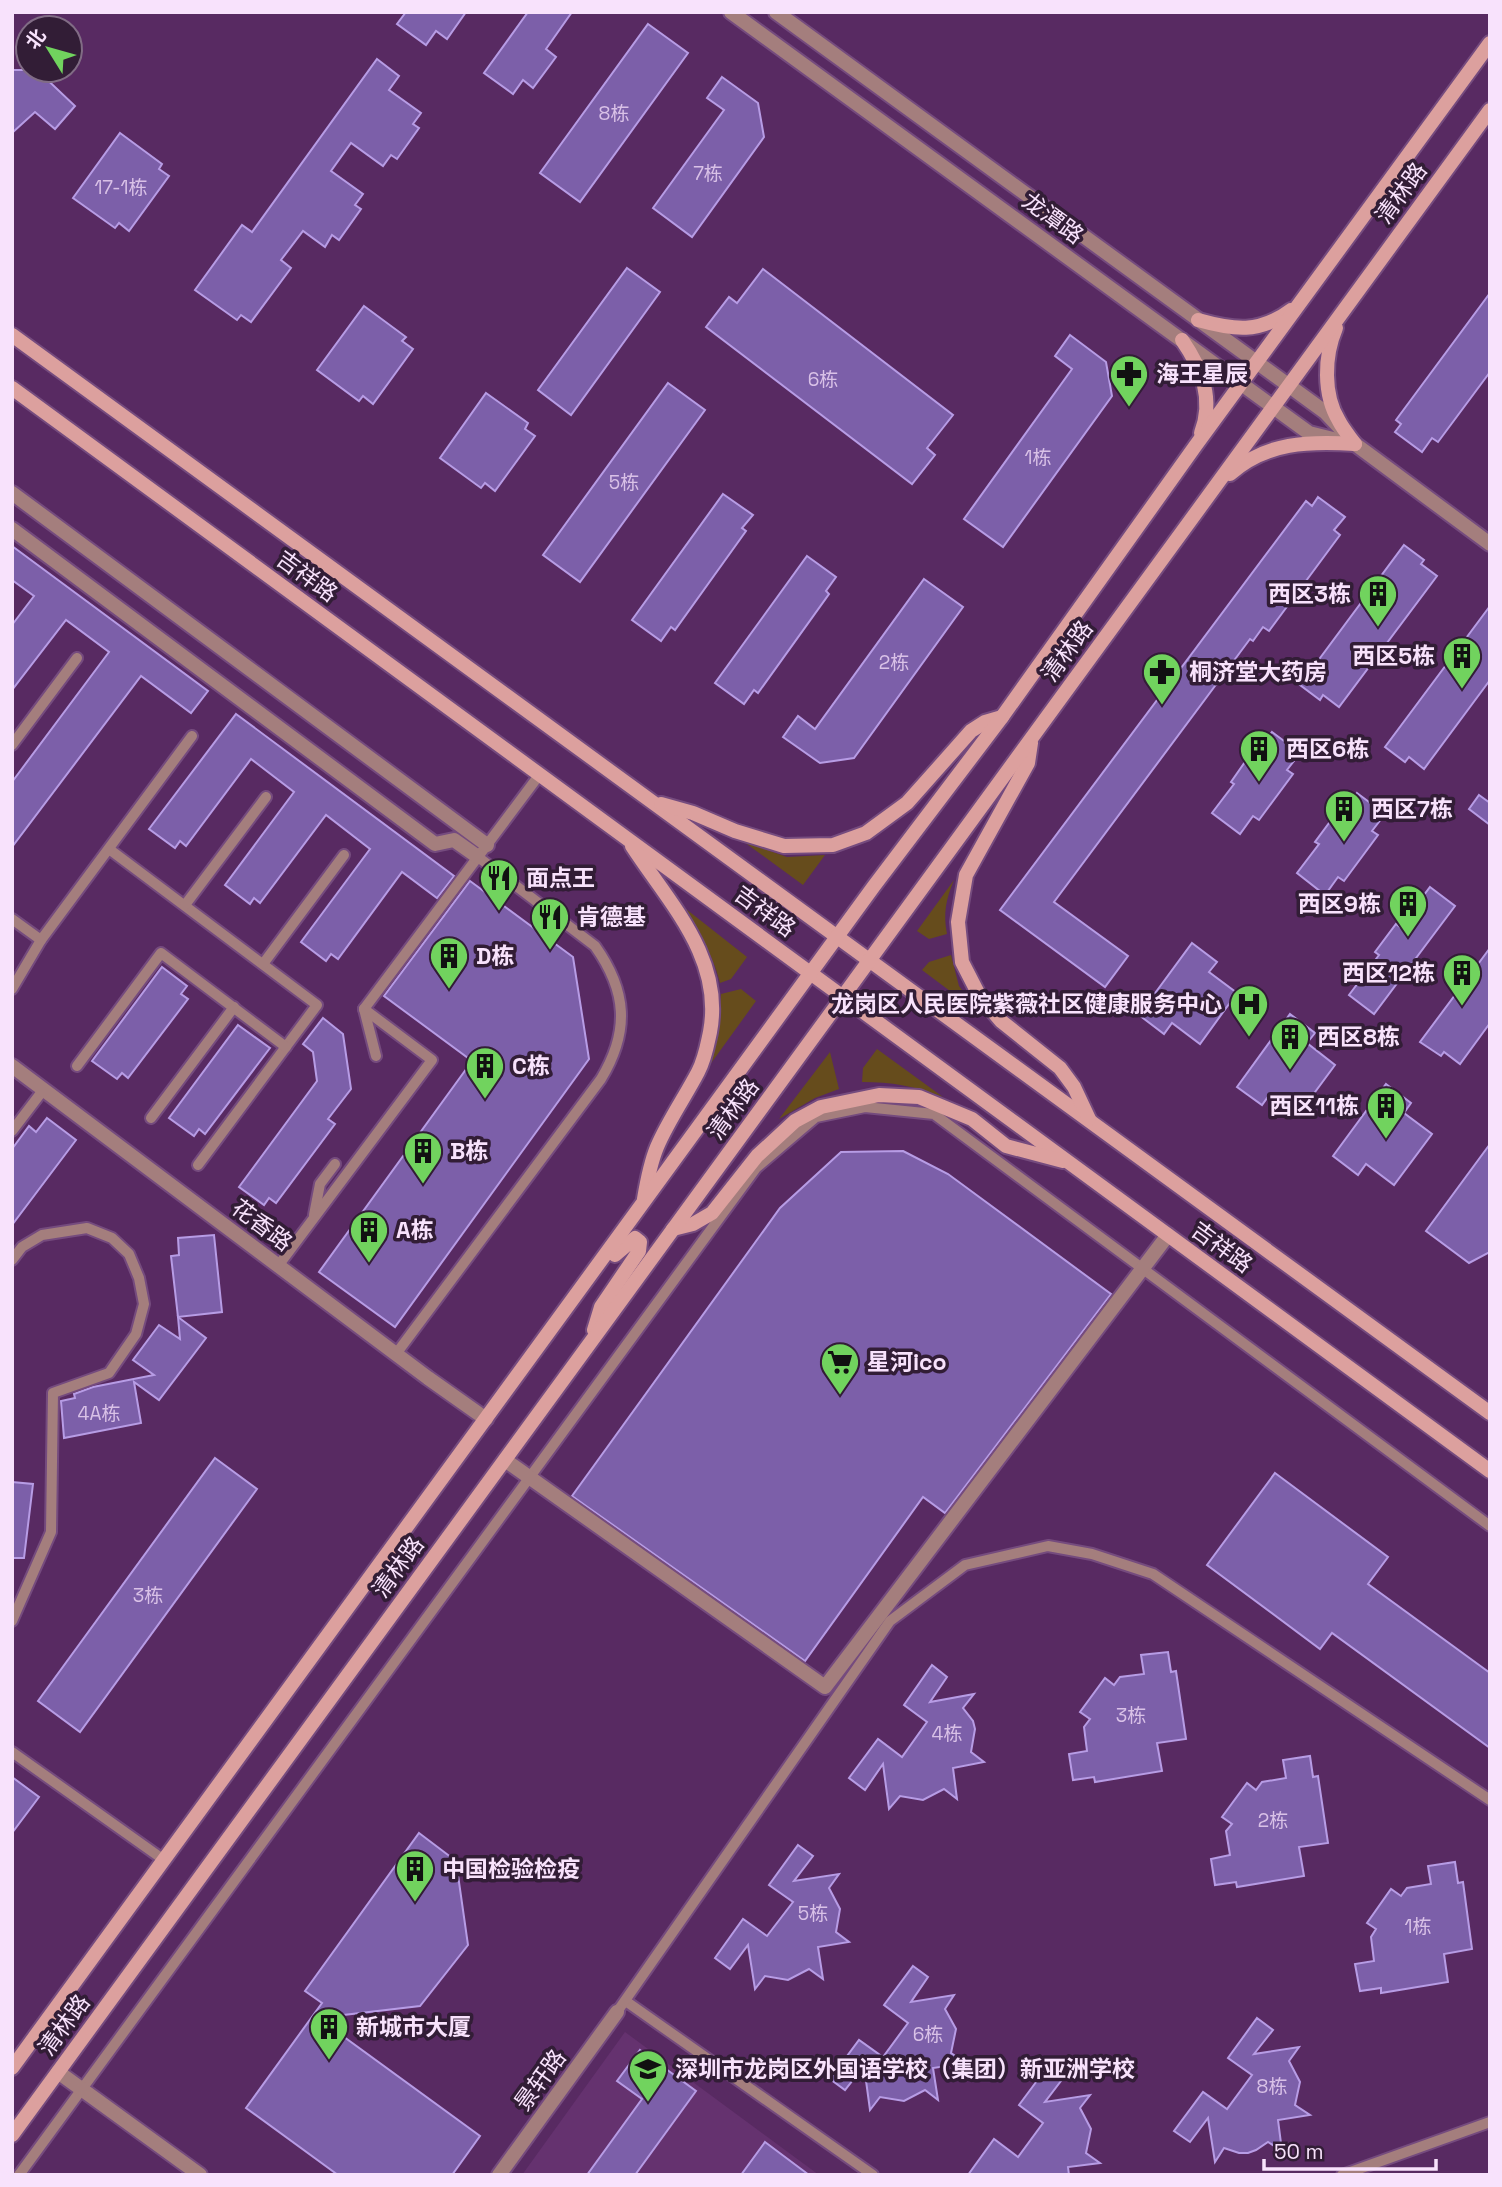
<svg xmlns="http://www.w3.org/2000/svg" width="1502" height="2187" viewBox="0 0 1502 2187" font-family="'Space Grotesk','Noto Sans SC',sans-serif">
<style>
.built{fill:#65326f}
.green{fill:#664c1c}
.building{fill:#7c5fa9;stroke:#b79ce5;stroke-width:2}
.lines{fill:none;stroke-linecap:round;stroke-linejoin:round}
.lane-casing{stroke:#754b7e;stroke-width:14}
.street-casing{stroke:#754b7e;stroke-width:18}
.secondary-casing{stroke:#754b7e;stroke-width:18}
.lane{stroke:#a47e7d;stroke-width:10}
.street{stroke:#a47e7d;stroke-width:14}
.secondary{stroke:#dca09e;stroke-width:14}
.labels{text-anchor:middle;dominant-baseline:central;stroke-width:7;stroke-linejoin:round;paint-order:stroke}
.number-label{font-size:19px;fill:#d9c1e7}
.street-label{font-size:23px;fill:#f8e2fc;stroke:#321d36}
.poi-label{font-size:23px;font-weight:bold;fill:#f8e2fc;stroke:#321d36;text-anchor:start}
</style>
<rect width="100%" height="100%" fill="#582a62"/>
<!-- built -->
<path class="built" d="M625,2032l194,143h-297z"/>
<!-- green -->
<g class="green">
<path d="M744,842l43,15 38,-2 -22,30z"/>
<path d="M954,880c-8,19 -11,33 -7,54l-18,5 -12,-8z"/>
<path d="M672,898l75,59 -16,22 -11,4c-8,-33 -26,-59 -48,-85z"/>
<path d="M951,955l8,31 19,26 -56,-42 7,-8z"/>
<path d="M741,989l15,12 -52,72 13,-35 4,-44z"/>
<path d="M877,1049l66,48c-27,-11 -52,-15 -81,-15l1,-14z"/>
<path d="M830,1052l9,37 -24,9 -36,21z"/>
</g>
<!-- building -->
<g class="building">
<path d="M406,12h60l-19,27 -11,-8 -10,14 -29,-21z"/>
<path d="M528,12h44l-26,37 10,8 -23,31 -10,-8 -10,14 -29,-21z"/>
<path d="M648,24l40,29 -108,149 -40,-29z"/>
<path d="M377,59l22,17 -10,14 32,23 -8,11 6,4 -22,31 -6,-4 -8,11 -32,-23 -20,28 32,23 -8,11 6,4 -22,31 -7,-5 -7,12 -22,-16 -22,29 10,8 -40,54 -10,-7 -4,5 -42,-30 47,-65 10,7z"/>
<path d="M12,70h25l38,36 -20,23 -20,-17 -23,21z"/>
<path d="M722,77l36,26 6,34 -72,100 -39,-29 71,-98 -17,-12z"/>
<path d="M120,133l42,31 -3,5 10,7 -40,55 -10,-8 -4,5 -42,-30z"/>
<path d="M627,268l33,24 -89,123 -33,-25z"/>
<path d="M763,269l190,146 -26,33 8,7 -23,29 -206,-157 23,-30 8,6z"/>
<path d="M1490,293v79l-52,70 -6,-4 -10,14 -27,-20 6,-8 -5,-4z"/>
<path d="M364,306l42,31 -4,4 11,8 -40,55 -10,-8 -4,5 -42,-31z"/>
<path d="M1070,335l36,27 6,34 -109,151 -39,-28 108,-150 -17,-13z"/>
<path d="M668,383l37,27 -125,172 -37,-27z"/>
<path d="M486,393l42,30 -3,6 10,7 -40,55 -10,-8 -4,5 -41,-30z"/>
<path d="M723,494l30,21 -11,13 4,3 -71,99 -4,-3 -10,14 -29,-21z"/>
<path d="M1318,497l27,20 -11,13 6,5 -71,96 -6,-4 -10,14 -3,-2 -196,263 74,54 -23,31 -105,-77 306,-409 6,5z"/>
<path d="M1404,545l20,15 -3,4 16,12 -98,131 -16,-12 -3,5 -20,-15z"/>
<path d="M12,546l196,145 -17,22 -50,-37 -129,171v-65l97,-130 -43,-32 -54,70v-65l22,-29 -22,-16z"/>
<path d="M807,556l29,21 -10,14 3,3 -71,99 -4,-3 -10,14 -29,-21z"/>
<path d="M924,579l39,28 -109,151 -34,5 -37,-26 15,-21 17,13z"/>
<path d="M1490,606v74l-66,89 -15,-12 -4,5 -20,-15z"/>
<path d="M236,714l218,162 -17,22 -35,-26 -64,87 -7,-5 -5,7 -25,-19 69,-93 -44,-34 -66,88 -6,-5 -4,6 -25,-19 69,-93 -43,-33 -65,87 -6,-5 -5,7 -26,-19z"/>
<path d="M1272,732l28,21 -13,17 6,4 -34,46 -6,-4 -13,18 -28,-21 22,-29 -3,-2 16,-23 3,2z"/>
<path d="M1357,793l28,21 -13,17 6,4 -34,46 -6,-4 -13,18 -28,-22 22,-29 -4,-2 17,-23 3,3z"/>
<path d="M1479,795l11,8v22l-21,-16z"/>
<path d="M470,881l103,76 16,102 -194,268 -76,-55 153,-211 -88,-65z"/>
<path d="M1430,887l25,19 -81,108 -25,-19 30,-40 -4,-3 21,-28 4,3z"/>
<path d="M1192,943l25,19 -8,10 28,21 -37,51 -28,-21 -8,11 -25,-19z"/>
<path d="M1490,948v75l-30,41 -16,-12 -3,4 -21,-14z"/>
<path d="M162,967l25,19 -6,8 7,5 -60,79 -6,-5 -5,6 -25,-18z"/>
<path d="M1290,1014l25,19 -8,10 28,22 -37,50 -28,-21 -8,11 -25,-18z"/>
<path d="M323,1018l20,16 8,55 -23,30 7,5 -59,79 -7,-5 -5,7 -25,-18 78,-106 -4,-29 -10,-8z"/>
<path d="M238,1025l32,23 -65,86 -6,-5 -5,7 -25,-18z"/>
<path d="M1386,1084l25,19 -7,10 28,21 -38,51 -28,-21 -8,11 -25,-19z"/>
<path d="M47,1118l29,22 -64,85v-76l17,-23 7,6z"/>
<path d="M1490,1144v108l-21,11 -43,-32z"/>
<path d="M903,1151l45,23 163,120 -166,219 -22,-16 -118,164 -233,-165 208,-288 61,-56z"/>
<path d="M214,1235l8,77 -44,5 -7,-61 8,-1 -1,-17z"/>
<path d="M178,1317l28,21 -47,62 -25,-18 7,41 -77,15 -3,-37 14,-3 -1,-4 19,-7 61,-12 -21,-15 26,-35 21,14z"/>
<path d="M215,1458l42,31 -177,243 -42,-31z"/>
<path d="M1275,1473l113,84 -20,27 122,89v75l-158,-115 -12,16 -113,-84z"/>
<path d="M12,1482l21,2 -9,74h-12z"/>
<path d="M1168,1652l3,20 5,-1 10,68 -29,4 5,28 -67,11 -1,-5 -21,3 -4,-26 18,-3 -3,-24 6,-8 -10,-7 25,-34 9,7 6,-8 24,-3 -3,-19z"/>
<path d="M932,1665l15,12 -17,25 44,-8 -11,14 10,13 2,8 -4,23 13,10 -31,6 4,31 -13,-10 -21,11 -23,-4 -11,13 -6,-45 -18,26 -16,-12 29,-39 24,18 25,-35 -23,-17z"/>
<path d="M1310,1756l3,21 5,-1 10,67 -29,4 5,29 -67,11 -1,-5 -21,3 -4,-26 19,-4 -4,-24 6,-7 -10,-7 25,-34 9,7 6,-8 24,-4 -3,-18z"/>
<path d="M12,1777l27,20 -27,36z"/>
<path d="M419,1833l37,28 12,84 -48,61 -102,12 162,118 -28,39h-114l-92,-67 76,-105 -17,-12z"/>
<path d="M798,1845l15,11 -19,25 45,-7 -10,14 11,21 -4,23 13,10 -31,5 5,32 -14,-10 -21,11 -23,-4 -10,13 -7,-44 -18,24 -15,-11 28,-39 24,17 26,-34 -24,-17z"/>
<path d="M1455,1862l3,21 5,-1 9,67 -28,5 4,28 -67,11v-5l-21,3 -5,-27 19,-3 -3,-24 5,-8 -9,-6 24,-34 10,7 6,-8 24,-4 -3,-18z"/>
<path d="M913,1966l15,11 -17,25 43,-7 -9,14 11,20 -5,24 15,10 -33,5 5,32 -13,-10 -21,11 -24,-4 -10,13 -6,-44 -19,24 -15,-11 29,-39 24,17 25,-34 -24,-18z"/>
<path d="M1257,2018l16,12 -19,24 45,-7 -10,14 11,21 -5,23 15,10 -32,5 4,31 -14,-9 -12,8 -8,3h-9l-15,-5 -9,14 -7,-44 -18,24 -16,-11 29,-39 24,17 25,-34 -24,-17z"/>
<path d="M640,2050l56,41 -61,84h-48l55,-76 -25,-18z"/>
<path d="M1048,2066l16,11 -19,25 45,-7 -10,13 11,21 -5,24 14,10 -32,4 1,8h-101l26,-36 24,18 25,-34 -24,-18z"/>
<path d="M765,2142l44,33h-68z"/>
</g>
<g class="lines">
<!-- lane casing -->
<g class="lane-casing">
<g id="lane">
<path d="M12,745l65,-87"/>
<path d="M109,849l208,156 -119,160"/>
<path d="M185,905l81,-108"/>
<path d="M12,919l29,21"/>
<path d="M263,964l81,-109"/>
<path d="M12,989l29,-49 151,-204"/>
<path d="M364,1009l176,-235"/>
<path d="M364,1009l12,47"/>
<path d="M77,1066l84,-113 125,94"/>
<path d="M151,1118l83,-111"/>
<path d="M12,1131l32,-42"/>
<path d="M314,1215l6,-31 15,-20"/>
<path d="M12,1260l10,-13 20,-12 45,-7 25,10 17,16 10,24 5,26 -8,30 -27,39 -56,20 -2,139 -39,89"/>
<path d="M278,1266l154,-206 -68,-51"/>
<path d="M396,1354l205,-275c29,-48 26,-88 -6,-133l-117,-89"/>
<path d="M12,1752l152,108"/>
<path d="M627,2002l246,173"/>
<path d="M617,2012l273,-391 75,-56 83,-19 44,8 61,20 337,226"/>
<path d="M19,2175l737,-1007 60,-51 49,-10 69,7 556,412"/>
<path d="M1342,2175l148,-53"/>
</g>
</g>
<!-- street casing -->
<g class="street-casing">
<g id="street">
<path d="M731,12l578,421 28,7"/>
<path d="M776,12l549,400 30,32 135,100"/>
<path d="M12,493l475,352"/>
<path d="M12,529l423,315 19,-4 24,17"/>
<path d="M12,1066l416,312 58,41"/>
<path d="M505,1460l320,227 343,-452"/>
<path d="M58,2072l142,103"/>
<path d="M499,2175l118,-163"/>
</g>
</g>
<!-- secondary casing -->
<g class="secondary-casing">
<g id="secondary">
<path d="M1198,320c36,10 61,14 93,-10"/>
<path d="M1336,328c-12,28 -13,67 3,93 4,8 11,16 16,23"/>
<path d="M12,335l1478,1078"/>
<path d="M1182,340c20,29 32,59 19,93"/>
<path d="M12,388l1478,1083"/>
<path d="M1230,474c36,-32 79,-33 125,-30"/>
<path d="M1031,743l-3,20 -62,112 -8,47 4,40 17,33 22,26 59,47 14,19 15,32"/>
<path d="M661,804l32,9 42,18 49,15 49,-1 33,-12 41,-30 64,-72 14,-9 17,-5"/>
<path d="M632,846c37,57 92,112 78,186 -3,14 -5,27 -12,40 -13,25 -30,49 -41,75 -7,17 -10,34 -13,52"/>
<path d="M673,1229l20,-5 19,-11 45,-57 38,-35 26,-14 58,-12 40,2 53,22 34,27 57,15"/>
<path d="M594,1330l7,-23 38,-56 1,-9 -5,-4 -20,17"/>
<path d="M12,2068l862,-1182 128,-169 194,-272 294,-402"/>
<path d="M12,2135l1478,-2025"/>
</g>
</g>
<!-- lane -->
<use href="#lane" class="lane"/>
<!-- street -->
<use href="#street" class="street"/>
<!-- secondary -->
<use href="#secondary" class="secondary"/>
</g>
<!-- icons -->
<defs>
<g id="pharmacy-pin" transform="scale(2.0125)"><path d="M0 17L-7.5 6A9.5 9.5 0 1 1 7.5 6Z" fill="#71d35e" stroke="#321d36"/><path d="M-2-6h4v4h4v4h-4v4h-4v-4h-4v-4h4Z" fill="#111"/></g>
<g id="building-pin" transform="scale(2.0125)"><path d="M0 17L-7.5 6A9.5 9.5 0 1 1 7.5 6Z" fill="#71d35e" stroke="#321d36"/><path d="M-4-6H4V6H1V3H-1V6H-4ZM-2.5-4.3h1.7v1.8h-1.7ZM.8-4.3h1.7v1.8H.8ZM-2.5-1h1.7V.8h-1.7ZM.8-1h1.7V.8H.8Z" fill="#111"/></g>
<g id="restaurant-pin" transform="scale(2.0125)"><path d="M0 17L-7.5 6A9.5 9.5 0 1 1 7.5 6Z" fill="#71d35e" stroke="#321d36"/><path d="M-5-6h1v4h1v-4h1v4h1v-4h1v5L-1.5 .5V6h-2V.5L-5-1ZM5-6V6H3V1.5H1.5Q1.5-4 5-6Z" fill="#111"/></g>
<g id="hospital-pin" transform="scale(2.0125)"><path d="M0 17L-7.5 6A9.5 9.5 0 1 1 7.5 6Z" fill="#71d35e" stroke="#321d36"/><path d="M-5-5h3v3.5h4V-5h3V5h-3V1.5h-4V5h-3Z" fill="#111"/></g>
<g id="supermarket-pin" transform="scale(2.0125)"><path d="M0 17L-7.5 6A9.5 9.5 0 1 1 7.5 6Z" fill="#71d35e" stroke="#321d36"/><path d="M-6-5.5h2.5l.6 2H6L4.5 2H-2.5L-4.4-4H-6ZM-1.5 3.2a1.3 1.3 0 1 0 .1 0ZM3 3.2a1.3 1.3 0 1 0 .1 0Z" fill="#111"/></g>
<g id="school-pin" transform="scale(2.0125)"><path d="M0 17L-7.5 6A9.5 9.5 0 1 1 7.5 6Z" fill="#71d35e" stroke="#321d36"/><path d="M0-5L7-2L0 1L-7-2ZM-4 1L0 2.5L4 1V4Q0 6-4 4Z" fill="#111"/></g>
</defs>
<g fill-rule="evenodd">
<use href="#pharmacy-pin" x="1129" y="374"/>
<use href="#building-pin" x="1378" y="594"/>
<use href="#building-pin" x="1462" y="656"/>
<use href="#pharmacy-pin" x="1162" y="672"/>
<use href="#building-pin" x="1259" y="749"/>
<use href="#building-pin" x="1344" y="809"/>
<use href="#restaurant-pin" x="499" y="878"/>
<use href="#building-pin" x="1408" y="904"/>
<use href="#restaurant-pin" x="550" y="917"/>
<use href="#building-pin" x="449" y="956"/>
<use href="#building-pin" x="1462" y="973"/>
<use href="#hospital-pin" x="1249" y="1004"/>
<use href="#building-pin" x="1290" y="1037"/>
<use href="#building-pin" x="485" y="1066"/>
<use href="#building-pin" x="1386" y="1106"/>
<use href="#building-pin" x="423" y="1151"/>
<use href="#building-pin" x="369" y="1230"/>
<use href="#supermarket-pin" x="840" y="1362"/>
<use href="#building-pin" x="415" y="1869"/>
<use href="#building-pin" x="329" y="2027"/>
<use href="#school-pin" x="648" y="2069"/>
</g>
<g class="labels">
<!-- number labels -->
<g class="number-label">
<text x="614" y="113">8栋</text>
<text x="708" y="173">7栋</text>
<text x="121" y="187">17-1栋</text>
<text x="823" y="379">6栋</text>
<text x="1038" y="457">1栋</text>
<text x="624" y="482">5栋</text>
<text x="894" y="662">2栋</text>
<text x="99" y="1413">4A栋</text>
<text x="148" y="1595">3栋</text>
<text x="1131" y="1715">3栋</text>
<text x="947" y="1733">4栋</text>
<text x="1273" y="1820">2栋</text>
<text x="813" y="1913">5栋</text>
<text x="1418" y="1926">1栋</text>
<text x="928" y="2034">6栋</text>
<text x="1272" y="2086">8栋</text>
</g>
<!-- street labels -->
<g class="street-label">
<text transform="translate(1401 193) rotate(-54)">清林路</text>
<text transform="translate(1053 218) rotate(36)">龙潭路</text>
<text transform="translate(307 576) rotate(36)">吉祥路</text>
<text transform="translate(1067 651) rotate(-54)">清林路</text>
<text transform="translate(765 911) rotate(36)">吉祥路</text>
<text transform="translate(733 1109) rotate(-54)">清林路</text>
<text transform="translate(262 1225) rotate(37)">花香路</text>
<text transform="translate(1222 1247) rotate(36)">吉祥路</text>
<text transform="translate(398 1567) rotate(-54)">清林路</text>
<text transform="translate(64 2025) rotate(-54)">清林路</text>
<text transform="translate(540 2080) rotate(-54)">景轩路</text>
</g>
<!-- poi labels -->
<g class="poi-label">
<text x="1156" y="374">海王星辰</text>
<text x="1351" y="594" text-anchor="end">西区3栋</text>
<text x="1435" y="656" text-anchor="end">西区5栋</text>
<text x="1189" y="672">桐济堂大药房</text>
<text x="1286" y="749">西区6栋</text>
<text x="1371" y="809">西区7栋</text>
<text x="526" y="878">面点王</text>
<text x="1381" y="904" text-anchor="end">西区9栋</text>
<text x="577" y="917">肯德基</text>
<text x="476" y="956">D栋</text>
<text x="1435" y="973" text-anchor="end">西区12栋</text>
<text x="1222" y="1004" text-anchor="end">龙岗区人民医院紫薇社区健康服务中心</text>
<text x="1317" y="1037">西区8栋</text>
<text x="512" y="1066">C栋</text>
<text x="1359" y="1106" text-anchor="end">西区11栋</text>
<text x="450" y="1151">B栋</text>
<text x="396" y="1230">A栋</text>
<text x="867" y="1362">星河ico</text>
<text x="442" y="1869">中国检验检疫</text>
<text x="356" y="2027">新城市大厦</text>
<text x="675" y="2069">深圳市龙岗区外国语学校（集团）新亚洲学校</text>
</g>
</g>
<!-- border -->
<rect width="1502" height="2187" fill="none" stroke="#f8e2fc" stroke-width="28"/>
<!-- north arrow -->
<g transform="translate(49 49) rotate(307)"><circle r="33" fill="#321d36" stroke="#816c85" stroke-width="2"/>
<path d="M0-5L12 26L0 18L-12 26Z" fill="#71d35e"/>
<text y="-10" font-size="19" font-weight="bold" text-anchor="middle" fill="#f8e2fc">北</text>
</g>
<!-- scale -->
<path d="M1264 2159v10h172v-10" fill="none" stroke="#f8e2fc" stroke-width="3.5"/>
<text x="1274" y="2159" font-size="21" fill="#f8e2fc" stroke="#321d36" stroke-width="5" paint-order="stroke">50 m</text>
</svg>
